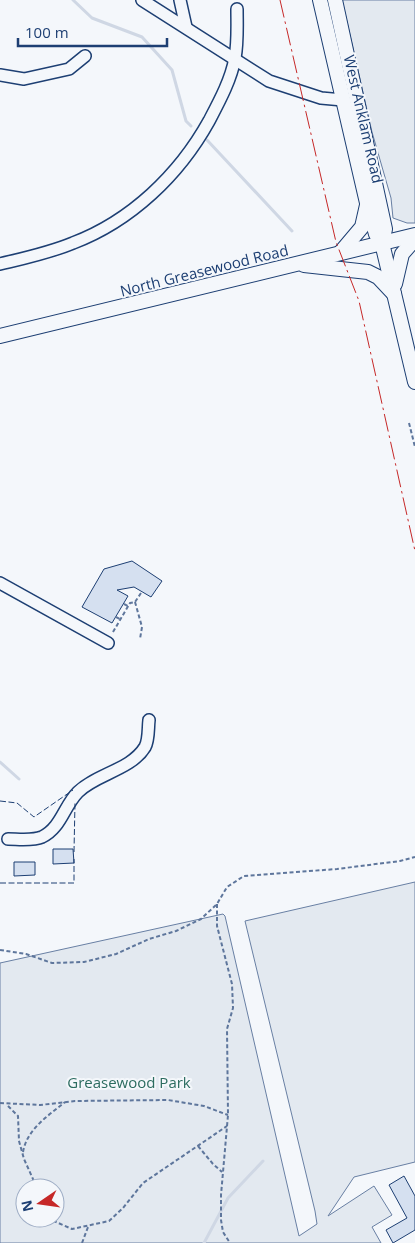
<svg xmlns="http://www.w3.org/2000/svg" width="415" height="1243" viewBox="0 0 415 1243" font-family="'Open Sans',sans-serif">
<style>
.green{fill:#e3e9f0;stroke:#687fa3;fill-rule:evenodd}
.lines{fill:none;stroke-linecap:round;stroke-linejoin:round}
.stream{stroke:#cfd7e4;stroke-width:3}
.building{fill:#d5e0f0;stroke:#1d3f73}
.minor-casing{stroke:#1d3f73;stroke-width:14}
.major-casing{stroke:#1d3f73;stroke-width:16}
.path{stroke:#5e769c;stroke-width:2;stroke-dasharray:4 2.5;stroke-linecap:butt}
.minor{stroke:#f4f7fb;stroke-width:11}
.major{stroke:#f4f7fb;stroke-width:14}
.fence{stroke:#1d3f73;stroke-width:1;stroke-dasharray:6 2.5;stroke-linecap:butt}
.power{stroke:#c62828;stroke-width:1;stroke-dasharray:18 4 2.5 4;stroke-linecap:butt}
.labels{text-anchor:middle;dominant-baseline:central;stroke-width:4;stroke-linejoin:round;paint-order:stroke}
.street-label{font-size:15px;fill:#1d3f73;stroke:#f4f7fb}
.park-label{font-size:15px;fill:#2c6c60;stroke:#f4f7fb}
</style>
<rect width="100%" height="100%" fill="#f4f7fb"/>
<!-- green -->
<g class="green">
<path d="M342,0h73v223h-8l-14,-5 -2,-20 -19,-66z"/>
<path d="M415,882v280l-61,15 -26,39 46,-30 18,29 -20,12 9,16h-381v-280l223,-49 2,2 74,320 18,-12 -2,-13 -70,-290zM25,1188h30v30h-30z"/>
</g>
<g class="lines">
<!-- stream -->
<g class="stream">
<path d="M73,0l19,18 50,19 30,33 14,51 5,5"/>
<path d="M207,140l85,91"/>
<path d="M0,762l19,17"/>
<path d="M204,1243l24,-45 35,-37"/>
</g>
</g>
<!-- building -->
<g class="building">
<path d="M132,561l30,20 -11,16 -17,-10 -17,3 11,6 -16,27 -30,-16 22,-38z"/>
<path d="M53,849h20l1,14 -21,1z"/>
<path d="M14,862h21v13l-21,1z"/>
<path d="M404,1176l11,20v34l-22,13 -7,-13 21,-12 -18,-33z"/>
</g>
<g class="lines">
<!-- minor casing -->
<g class="minor-casing">
<g id="minor">
<path d="M142,0l127,81 52,17 22,2"/>
<path d="M180,0l6,27"/>
<path d="M0,75l24,4 45,-10 16,-13"/>
<path d="M0,264c25,-6 49,-11 73,-21 58,-22 106,-68 136,-122 10,-19 22,-41 26,-63 3,-16 2,-33 2,-49"/>
<path d="M0,583l108,60"/>
<path d="M8,839c10,0 25,2 34,-2 19,-9 22,-31 36,-45 18,-18 53,-22 67,-45 4,-7 3,-19 4,-27"/>
</g>
</g>
<!-- major casing -->
<g class="major-casing">
<g id="major">
<path d="M320,0l47,203 9,31 6,9 33,139"/>
<path d="M335,0l50,229 -3,14"/>
<path d="M340,253l22,-26 5,-22"/>
<path d="M304,265l64,7 10,5 16,17"/>
<path d="M395,284l7,-30 13,-15"/>
<path d="M0,336l415,-101"/>
</g>
</g>
<!-- path -->
<g class="path">
<path d="M409,423l6,24"/>
<path d="M135,602l7,25 -2,12"/>
<path d="M124,604l4,2"/>
<path d="M116,617l4,2"/>
<path d="M113,632l17,-29 5,-1 6,-9"/>
<path d="M217,904v22l15,58 1,24 -6,21 1,86 -7,80v25l2,12 7,11"/>
<path d="M0,950l26,4 26,9 32,-1 32,-8 33,-15 27,-8 25,-12 16,-15 10,-17 17,-11 93,-7 63,-8 15,-4"/>
<path d="M0,1103l40,2 35,-4 93,-1 36,6 24,9"/>
<path d="M8,1106l10,10 1,25 5,18 13,29"/>
<path d="M198,1146l15,18 9,8"/>
<path d="M23,1152c4,-23 25,-36 42,-50"/>
<path d="M47,1218l25,11 37,-8 14,-13 20,-25 84,-57"/>
<path d="M82,1243l6,-16"/>
</g>
<!-- minor -->
<use href="#minor" class="minor"/>
<!-- major -->
<use href="#major" class="major"/>
<!-- fence -->
<g class="fence">
<path d="M0,801l17,2 17,14 39,-27"/>
<path d="M74,852l1,-50"/>
<path d="M0,883h74v-24"/>
</g>
<!-- power -->
<path class="power" d="M280,0l56,242 23,59 56,250"/>
</g>
<g class="labels">
<!-- street labels -->
<g class="street-label">
<text transform="translate(364 119) rotate(77)">West Anklam Road</text>
<text transform="translate(204 270) rotate(-14)">North Greasewood Road</text>
</g>
<!-- park labels -->
<g class="park-label">
<text x="129" y="1082">Greasewood Park</text>
</g>
</g>
<!-- north arrow -->
<g transform="translate(40 1203) rotate(257)"><circle r="24" fill="#f4f7fb" stroke="#9eadc5"/>
<path d="M0-4L9 19L0 12L-9 19Z" fill="#c62828"/>
<text y="-8" font-size="14" font-weight="bold" text-anchor="middle" fill="#1d3f73">N</text>
</g>
<!-- scale -->
<path d="M18 38v8h149v-8" fill="none" stroke="#1d3f73" stroke-width="2.5"/>
<text x="25" y="38" font-size="15" fill="#1d3f73" stroke="#f4f7fb" stroke-width="4" paint-order="stroke">100 m</text>
</svg>
